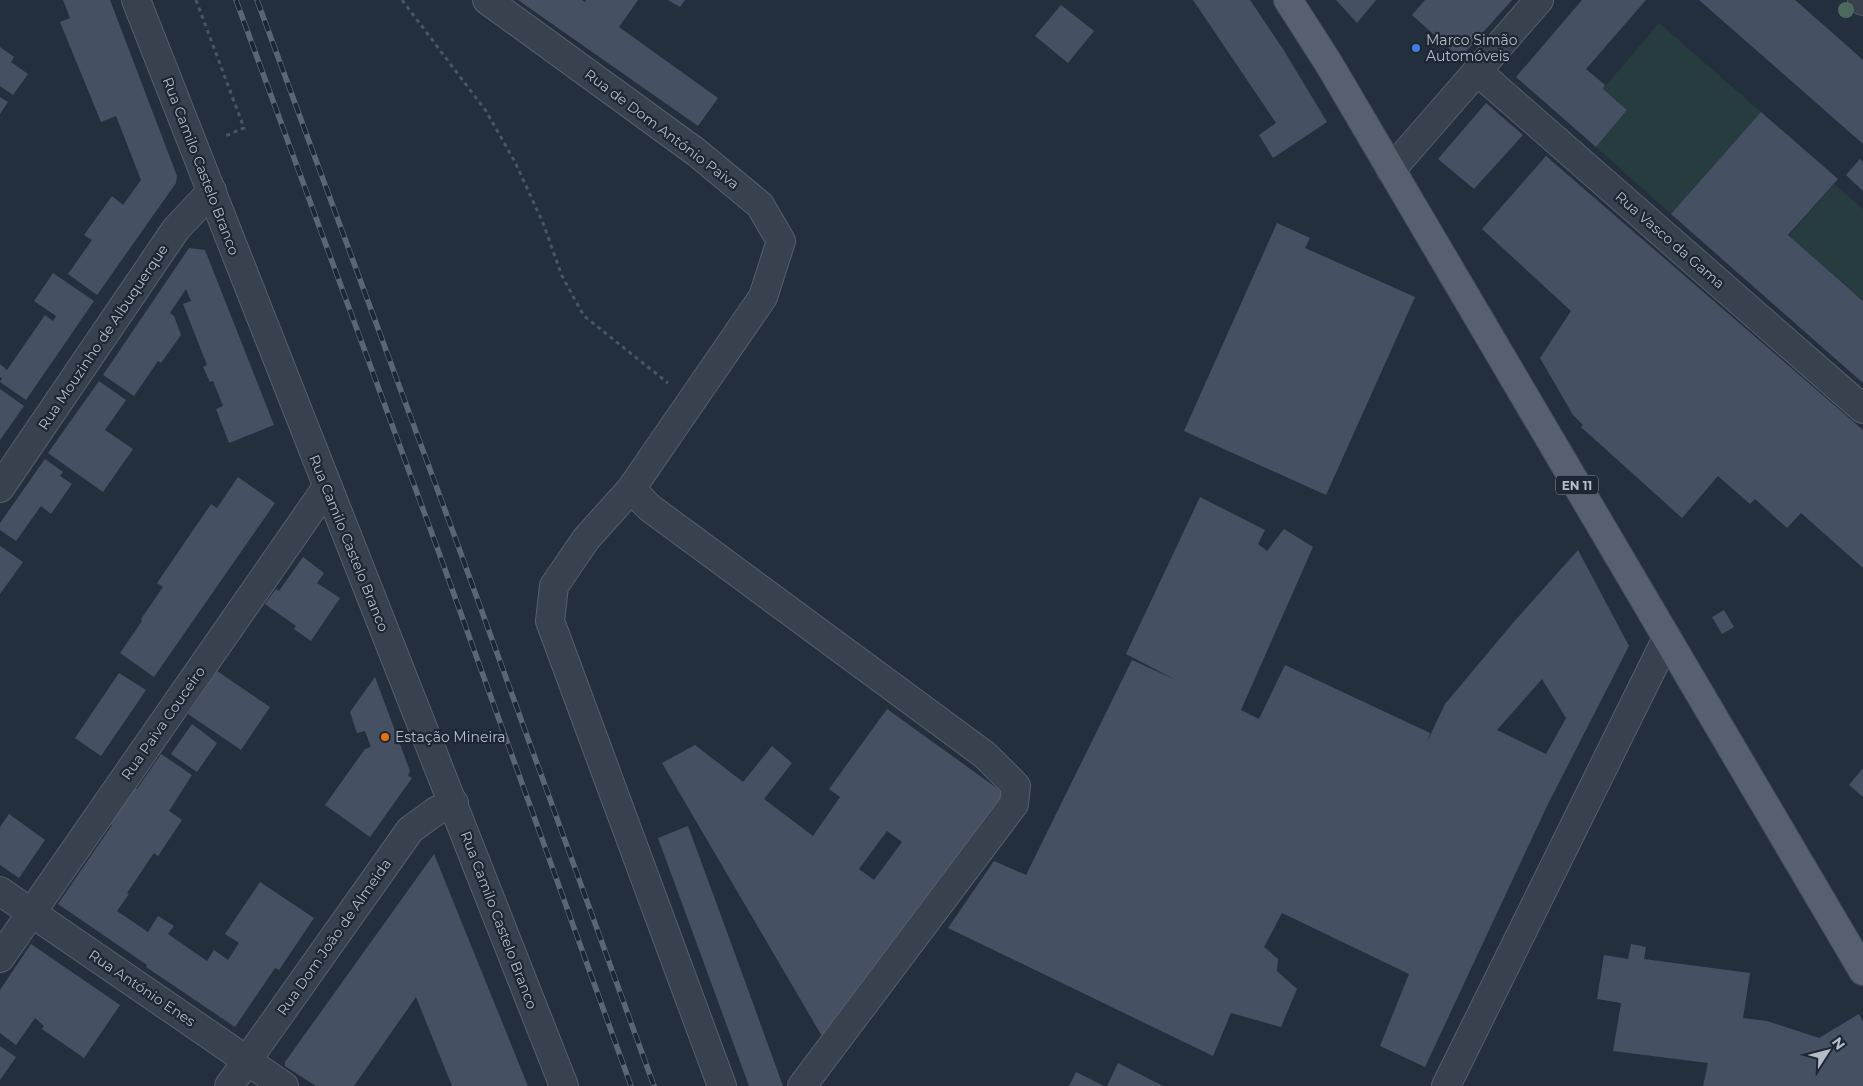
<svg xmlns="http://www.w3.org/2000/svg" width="1863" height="1086" viewBox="0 0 1863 1086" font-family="Montserrat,sans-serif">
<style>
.green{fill:#263c3f}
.building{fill:#455162;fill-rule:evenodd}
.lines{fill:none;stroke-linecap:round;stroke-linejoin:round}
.minor-casing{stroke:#565f6c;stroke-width:30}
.major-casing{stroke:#414a57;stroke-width:30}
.path{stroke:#44595c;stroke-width:3;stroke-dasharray:4 4;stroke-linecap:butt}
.minor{stroke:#38414e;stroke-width:28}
.major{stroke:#56606e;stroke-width:28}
.rail-casing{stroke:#5a6575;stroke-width:5.5}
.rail{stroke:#1d2633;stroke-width:4;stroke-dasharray:11;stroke-linecap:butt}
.tree{fill:#4b6a5d}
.shop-dot{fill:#3f7fe0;stroke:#1d2633;stroke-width:2}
.food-dot{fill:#e8710a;stroke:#1d2633;stroke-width:2}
.labels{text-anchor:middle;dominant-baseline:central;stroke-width:4.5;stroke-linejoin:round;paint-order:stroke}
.shield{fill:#1d2633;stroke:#878f9c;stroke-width:1}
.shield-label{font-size:12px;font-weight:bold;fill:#b4bcc9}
.poi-label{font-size:14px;fill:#b4bcc9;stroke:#1d2633;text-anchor:start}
.street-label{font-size:14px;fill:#b4bcc9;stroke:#1d2633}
</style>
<rect width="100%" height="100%" fill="#242f3e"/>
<!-- green -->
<g class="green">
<path d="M1659,23l102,89 -90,102 -75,-67 31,-37 -24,-21z"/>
<path d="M1834,184l29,25v91l-74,-64z"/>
</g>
<!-- building -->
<g class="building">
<path d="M63,0h47l67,176 -1,7 -79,112 -29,-21 24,-34 -8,-5 28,-39 11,9 18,-25 -25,-64 -15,6 -41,-100 10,-4z"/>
<path d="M518,0h64l3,2 1,-2h52l-19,27 99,71 -20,28z"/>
<path d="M668,0h17l-5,7z"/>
<path d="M1193,0h57l33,49 44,73 -54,36 -14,-23 17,-12z"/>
<path d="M1336,0h40l-19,23z"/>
<path d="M1425,0h87l-52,58 -48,-43z"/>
<path d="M1582,0h64l-60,69 19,16 -2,4 24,21 -31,37 -80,-70z"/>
<path d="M1699,0h96l32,28 36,32v84z"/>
<path d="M1061,5l33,26 -26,32 -33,-27z"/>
<path d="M0,47l14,10 -3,5 17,12 -15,21 -13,-9z"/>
<path d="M0,97l8,5 -8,12z"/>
<path d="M1486,103l37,32 -49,54 -36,-30z"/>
<path d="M1761,112l77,67 -50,56 75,66v82l-192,-169z"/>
<path d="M1546,156l317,274v138l-62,-55 -14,15 -32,-29 -5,5 -32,-28 -36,42 -101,-91 2,-2 -10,-10 -33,-57 31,-47 -89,-82z"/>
<path d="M1860,159l3,3v29l-17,-16z"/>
<path d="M1277,223l33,15 -5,10 110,49 -89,198 -142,-64z"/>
<path d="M189,248l16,2 69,175 -45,18 -13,-34 7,-3 -10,-25 -3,1 -7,-15 4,-2 -24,-61 8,-3 -5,-12 -16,24 4,3 7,19 -20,28 -3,-2 -24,35 -31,-21z"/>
<path d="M53,273l41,28 -68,99 -26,-18 2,-4 -2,-1v-13l7,6 38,-55 8,6 3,-5 -22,-15z"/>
<path d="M99,381l27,19 -21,30 28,19 -30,43 -55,-39z"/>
<path d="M0,389l24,17 -24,34z"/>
<path d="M45,459l18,13 -3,4 12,8 -21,30 -10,-8 -25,35 -16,-11v-7z"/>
<path d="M238,477l37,26 -121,174 -34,-24 22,-32 -1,-2 22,-32 -6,-4 54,-79 6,4z"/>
<path d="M1200,497l65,33 -7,14 9,7 17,-22 29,18 -72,163 18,9 26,-54 145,68 -3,9 18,-38 67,-80 66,-74 51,96 -81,158 -123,263 -45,-21 29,-72 -127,-61 -18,34 14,12 -1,12 20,18 -16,38 -50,-14 -18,43 -265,-128 46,-67 32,14 106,-215 44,20 -50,-26zM1542,679l24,39 -20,36 -49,-24z"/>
<path d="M0,546l23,16 -23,32z"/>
<path d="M303,557l21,16 -7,10 23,15 -29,43 -17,-12 2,-3 -31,-22 11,-15 3,2z"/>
<path d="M1724,610l10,17 -12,7 -10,-17z"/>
<path d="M217,671l53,36 -29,43 -53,-36z"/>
<path d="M119,673l27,17 -45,66 -26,-18z"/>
<path d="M375,677l35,94 -2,5 4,2 -42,59 -45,-32 40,-56 6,-2 -6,-16 -8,2 -7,-21z"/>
<path d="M887,709l118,85 -182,244 -161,-275 33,-18 48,37 29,-36 20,17 -28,36 49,37 27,-39 -11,-8zM887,831l15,11 -28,38 -15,-11z"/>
<path d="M192,724l25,19 -20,29 -26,-18z"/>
<path d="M161,754l31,21 -23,36 13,9 -24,36 -4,-3 -27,40 2,1 -12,17 31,21 10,-16 16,10 -6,8 39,27 7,-11 14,10 11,-17 -14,-9 35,-52 54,36 -35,52 -4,-2 -40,59 -89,-60 1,-2 -89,-61 54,-79 -6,-4 25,-36 6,4z"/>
<path d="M1863,768v29l-14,-12z"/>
<path d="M9,814l36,26 -26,38 -19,-13v-38z"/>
<path d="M688,826l50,136 45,124h-34l-91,-248z"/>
<path d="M434,854l94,232h-76l-36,-89 -62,89h-38l-31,-20v-4z"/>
<path d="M31,944l89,61 -36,53 -42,-29 2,-3 -9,-8 -19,27 -16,-12v-43z"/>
<path d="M1631,944l15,3 -2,12 106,14 -7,45 24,3 52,17 40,-24 4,8v64h-160l5,-23 -95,-12 8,-48 -24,-4 7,-44 24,4z"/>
<path d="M0,1046l16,11 -16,23z"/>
<path d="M1118,1063l45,23h-56z"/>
<path d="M1076,1072l28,14h-35z"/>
</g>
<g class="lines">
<!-- minor casing -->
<g class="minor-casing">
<g id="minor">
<path d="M136,0l428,1086"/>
<path d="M487,0l209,152 64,53 21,36 -18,56 -132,192 -45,50 -32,47 -4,35 172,465"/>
<path d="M1862,0l1,1"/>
<path d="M1477,71l386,338"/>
<path d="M1391,170l148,-170"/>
<path d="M0,488l176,-259 36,-38"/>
<path d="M631,489l19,19 335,247 31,31 -2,18 -212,282"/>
<path d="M0,891l284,195"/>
<path d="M0,958l327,-471"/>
<path d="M229,1086l181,-256 26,-19 18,-8"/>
<path d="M1446,1086l221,-448"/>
</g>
</g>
<!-- major casing -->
<g class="major-casing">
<path id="major" d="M1288,0l41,64 534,907"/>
</g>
<!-- path -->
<g class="path">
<path d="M196,0l48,128 -21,9"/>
<path d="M402,0l84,111 29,51 28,61 19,53 22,40 84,67"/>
</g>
<!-- minor -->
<use href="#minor" class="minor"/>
<!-- major -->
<use href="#major" class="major"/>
<!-- rail casing -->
<g class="rail-casing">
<g id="rail">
<path d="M236,0l202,550 193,536"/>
<path d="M257,0l199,540 198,546"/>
</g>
</g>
<!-- rail -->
<use href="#rail" class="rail"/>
</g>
<!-- trees -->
<circle class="tree" cx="1846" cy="10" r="8"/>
<!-- markers -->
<circle class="shop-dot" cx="1416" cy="48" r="5"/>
<circle class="food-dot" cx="385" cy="737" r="5"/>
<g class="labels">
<!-- shield labels -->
<rect class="shield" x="1556" y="475.5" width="42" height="19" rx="4"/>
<g class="shield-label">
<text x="1577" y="485">EN 11</text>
</g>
<!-- poi labels -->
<g class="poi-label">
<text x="1426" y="40">Marco Simão<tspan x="1426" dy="16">Automóveis</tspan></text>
<text x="395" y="737">Estação Mineira</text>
</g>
<!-- street labels -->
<g class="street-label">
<text transform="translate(662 129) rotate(37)">Rua de Dom António Paiva</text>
<text transform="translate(201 166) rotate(69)">Rua Camilo Castelo Branco</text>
<text transform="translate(1670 240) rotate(41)">Rua Vasco da Gama</text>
<text transform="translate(103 337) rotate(-56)">Rua Mouzinho de Albuquerque</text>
<text transform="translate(349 543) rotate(68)">Rua Camilo Castelo Branco</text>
<text transform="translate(163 723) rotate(-55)">Rua Paiva Couceiro</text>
<text transform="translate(499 920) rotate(69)">Rua Camilo Castelo Branco</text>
<text transform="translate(334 937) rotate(-55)">Rua Dom João de Almeida</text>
<text transform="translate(142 988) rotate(34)">Rua António Enes</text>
</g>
</g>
<!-- north arrow -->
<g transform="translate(1828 1051) rotate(54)" stroke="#1d2633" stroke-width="4" paint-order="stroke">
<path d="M0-4L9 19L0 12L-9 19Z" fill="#b4bcc9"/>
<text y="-8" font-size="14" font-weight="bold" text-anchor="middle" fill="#b4bcc9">N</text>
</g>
</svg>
